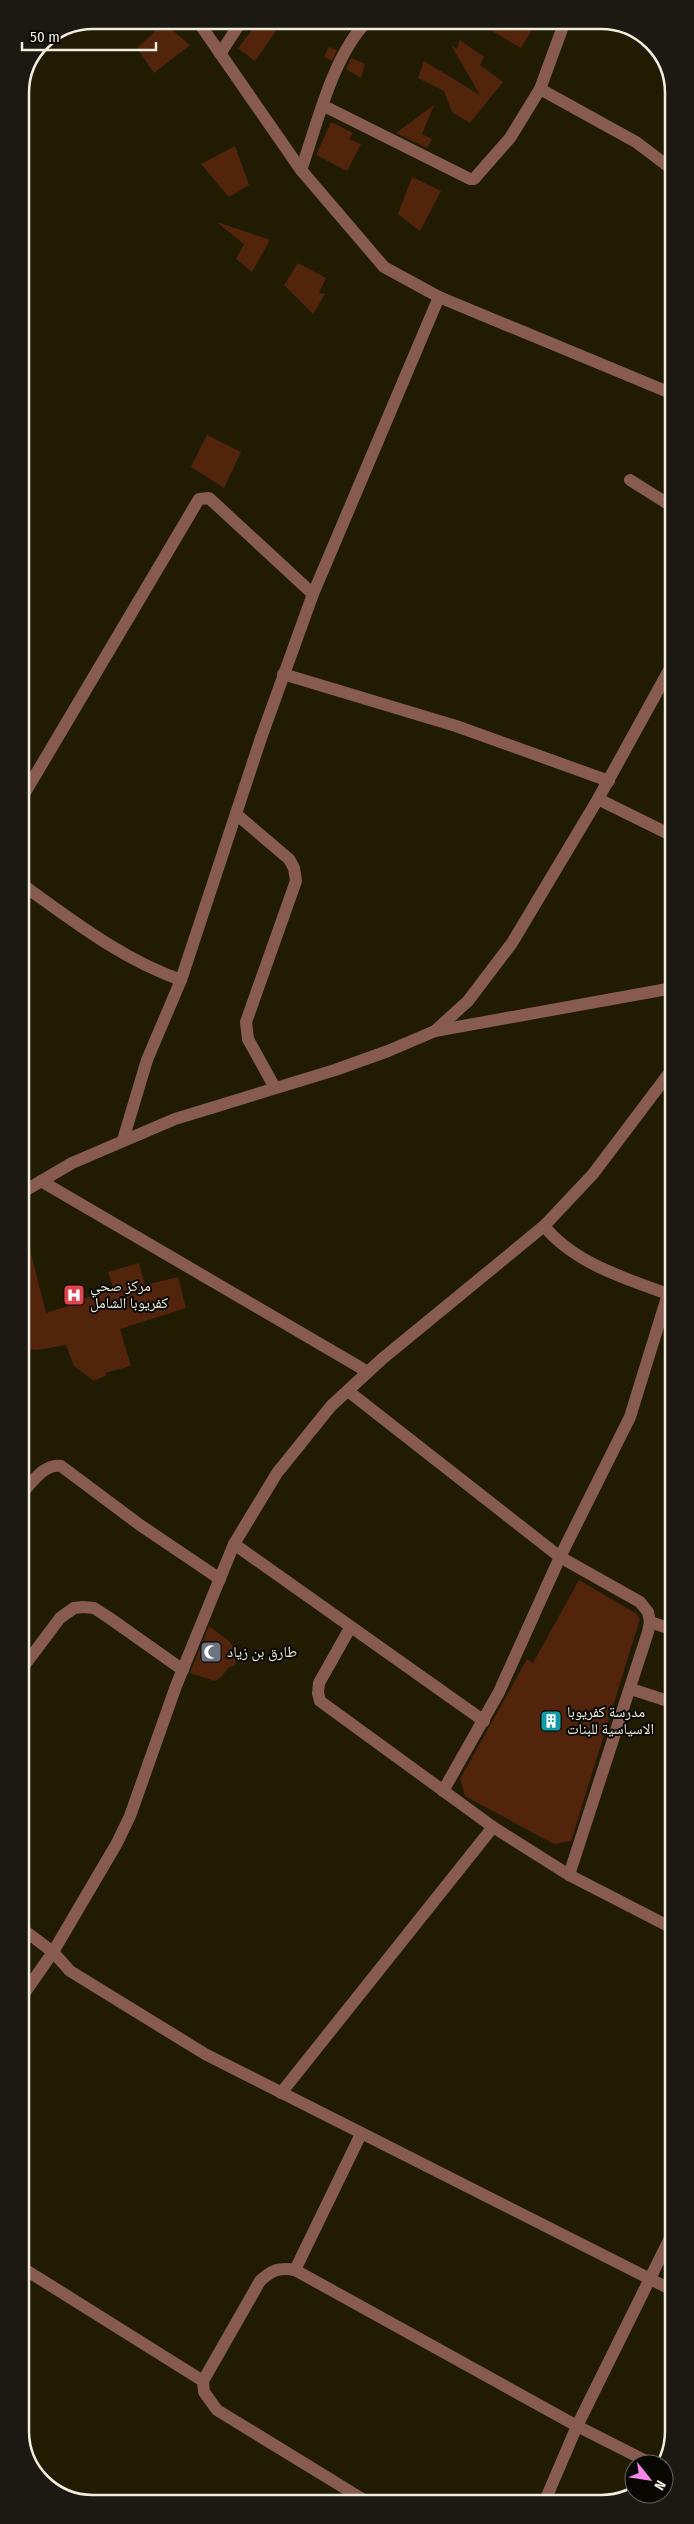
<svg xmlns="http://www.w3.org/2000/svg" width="694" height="2524" viewBox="0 0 694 2524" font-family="'Fira Sans Condensed','Noto Naskh Arabic',sans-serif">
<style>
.building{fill:#51240b}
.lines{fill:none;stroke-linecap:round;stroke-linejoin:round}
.minor{stroke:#885b51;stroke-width:12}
.labels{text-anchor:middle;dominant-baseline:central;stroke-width:4;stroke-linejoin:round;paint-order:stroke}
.poi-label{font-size:15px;fill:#f1eedd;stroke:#090701;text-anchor:start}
.rim{fill:none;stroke:#f1eedd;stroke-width:2.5}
</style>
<rect width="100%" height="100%" fill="#211c01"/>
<!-- building -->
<g class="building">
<path d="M260,20l16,11 -21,30 -17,-13z"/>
<path d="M499,20h39l-17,28 -29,-17z"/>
<path d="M164,23l26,22 -36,28 -17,-25z"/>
<path d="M460,40l24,17 -4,8 23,17 -33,41 -18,-11 -8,-21 -26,-13 6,-17 56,34 -29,-50 6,4z"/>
<path d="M329,47l8,3 -5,11 -8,-4z"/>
<path d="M351,58l14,6 -4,14 -15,-9z"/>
<path d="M434,105l-12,29 10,5 -5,9 -31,-15z"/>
<path d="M331,122l22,11 -4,6 12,5 -14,27 -31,-16z"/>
<path d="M235,146l14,39 -20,12 -28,-33z"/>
<path d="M412,177l29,14 -21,40 -22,-17z"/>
<path d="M220,223l50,17 -18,32 -16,-13 8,-15 -25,-20z"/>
<path d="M298,263l28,15 -7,15 6,1 -12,20 -29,-29z"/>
<path d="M207,435l34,17 -17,36 -33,-21z"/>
<path d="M27,1238l19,75 32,-10 -1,-3 37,-10 -6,-18 31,-9 6,22 33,-8 8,31 -66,21 11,37 -26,7 2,2 -13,6 -20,-15 -8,-21 -29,5 -8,-1 -8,-7v-103z"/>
<path d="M579,1580l58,34 3,5 -69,222 -17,3 -89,-48 -5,-17 67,-120 6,4z"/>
<path d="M209,1626l20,15 9,12 -4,13 -5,1 -7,9 -7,5 -25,-8z"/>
</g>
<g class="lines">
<!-- minor -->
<g class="minor">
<path d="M197,20l104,150 83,97 55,30 234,97"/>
<path d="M220,54l22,-34"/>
<path d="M540,89l96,53 37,28"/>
<path d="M324,106l146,73h4l36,-41 30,-49 25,-68"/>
<path d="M301,170c17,-48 31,-113 67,-150"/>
<path d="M630,480l43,27"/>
<path d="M283,674l173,52 153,55"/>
<path d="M598,799l75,37"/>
<path d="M20,801l179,-302 10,-1 104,96"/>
<path d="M236,814l53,45 5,9 2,13 -50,141 2,17 27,49"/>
<path d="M20,883c52,37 101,76 161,97"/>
<path d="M435,1031l33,-30 44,-58 86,-144 75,-136"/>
<path d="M123,1140l24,-80 34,-80 80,-242 52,-144 126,-297"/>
<path d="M41,1181l327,191"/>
<path d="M21,1193l51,-30 103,-44 160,-49 53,-19 47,-20 238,-43"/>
<path d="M544,1226c32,39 84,53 129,70"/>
<path d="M348,1391l212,166 80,45 8,10 2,10 -2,10 -79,243"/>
<path d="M21,1494c11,-11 23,-31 40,-28l79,59 80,54"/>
<path d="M234,1544l250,177"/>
<path d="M650,1622l24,8"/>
<path d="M350,1628l-31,55 -1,10 2,8 173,126 76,48 105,54"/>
<path d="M21,1670l39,-52 14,-10 9,-1 11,1 14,9 75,53"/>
<path d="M631,1689l43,14"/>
<path d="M443,1791l56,-99 61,-135 70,-140 38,-123"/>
<path d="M21,1928l32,24 17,19 135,83 469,237"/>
<path d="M21,1998l32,-46 64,-109 13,-27 46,-130 58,-142 43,-71 54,-67 51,-47 162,-133 49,-52 80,-106"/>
<path d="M281,2093l212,-266"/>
<path d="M21,2267l182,114 1,11 13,18 152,93"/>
<path d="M295,2270l66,-136"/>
<path d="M203,2381l57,-100c12,-11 19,-14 35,-11l282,156 75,38"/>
<path d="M544,2503l33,-77 97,-196"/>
</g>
</g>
<!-- icons -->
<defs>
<g id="hospital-square" transform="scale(1.125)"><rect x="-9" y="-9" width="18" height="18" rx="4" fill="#e0444e" stroke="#090701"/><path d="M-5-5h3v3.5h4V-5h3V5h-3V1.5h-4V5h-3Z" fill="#fff"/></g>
<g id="mosque-square" transform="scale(1.125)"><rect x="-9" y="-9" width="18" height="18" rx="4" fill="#6b7280" stroke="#090701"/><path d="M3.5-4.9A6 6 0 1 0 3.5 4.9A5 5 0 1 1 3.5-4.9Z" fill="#fff"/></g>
<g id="building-square" transform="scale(1.125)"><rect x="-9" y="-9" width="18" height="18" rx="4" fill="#0f9aa8" stroke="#090701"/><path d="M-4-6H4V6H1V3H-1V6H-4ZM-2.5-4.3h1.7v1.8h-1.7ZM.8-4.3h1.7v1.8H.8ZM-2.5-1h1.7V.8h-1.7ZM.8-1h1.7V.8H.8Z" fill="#fff"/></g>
</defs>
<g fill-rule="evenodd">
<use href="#hospital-square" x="74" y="1295"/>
<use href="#mosque-square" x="211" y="1652"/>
<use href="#building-square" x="551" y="1721"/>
</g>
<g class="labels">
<!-- poi labels -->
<g class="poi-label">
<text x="90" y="1286">مركز صحي<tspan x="90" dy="17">كفريوبا الشامل</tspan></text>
<text x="227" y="1652">طارق بن زياد</text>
<text x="567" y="1712">مدرسة كفريوبا<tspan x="567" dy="17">الاسياسية للبنات</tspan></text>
</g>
</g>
<!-- crop -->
<path d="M0 0H694V2524H0ZM93 29H601A64 64 0 0 1 665 93V2431A64 64 0 0 1 601 2495H93A64 64 0 0 1 29 2431V93A64 64 0 0 1 93 29Z" fill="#1c1913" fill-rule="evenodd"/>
<path class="rim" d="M93 29H601A64 64 0 0 1 665 93V2431A64 64 0 0 1 601 2495H93A64 64 0 0 1 29 2431V93A64 64 0 0 1 93 29Z"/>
<!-- north arrow -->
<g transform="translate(649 2479) rotate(120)"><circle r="24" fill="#090701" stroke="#666359"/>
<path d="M0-4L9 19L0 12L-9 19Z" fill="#f788eb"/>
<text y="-8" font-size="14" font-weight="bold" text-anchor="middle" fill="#f1eedd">N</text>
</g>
<!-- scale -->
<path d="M22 42v8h134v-8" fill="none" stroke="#f1eedd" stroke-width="2.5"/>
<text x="30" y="42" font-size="15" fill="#f1eedd" stroke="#090701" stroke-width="4" paint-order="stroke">50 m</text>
</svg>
